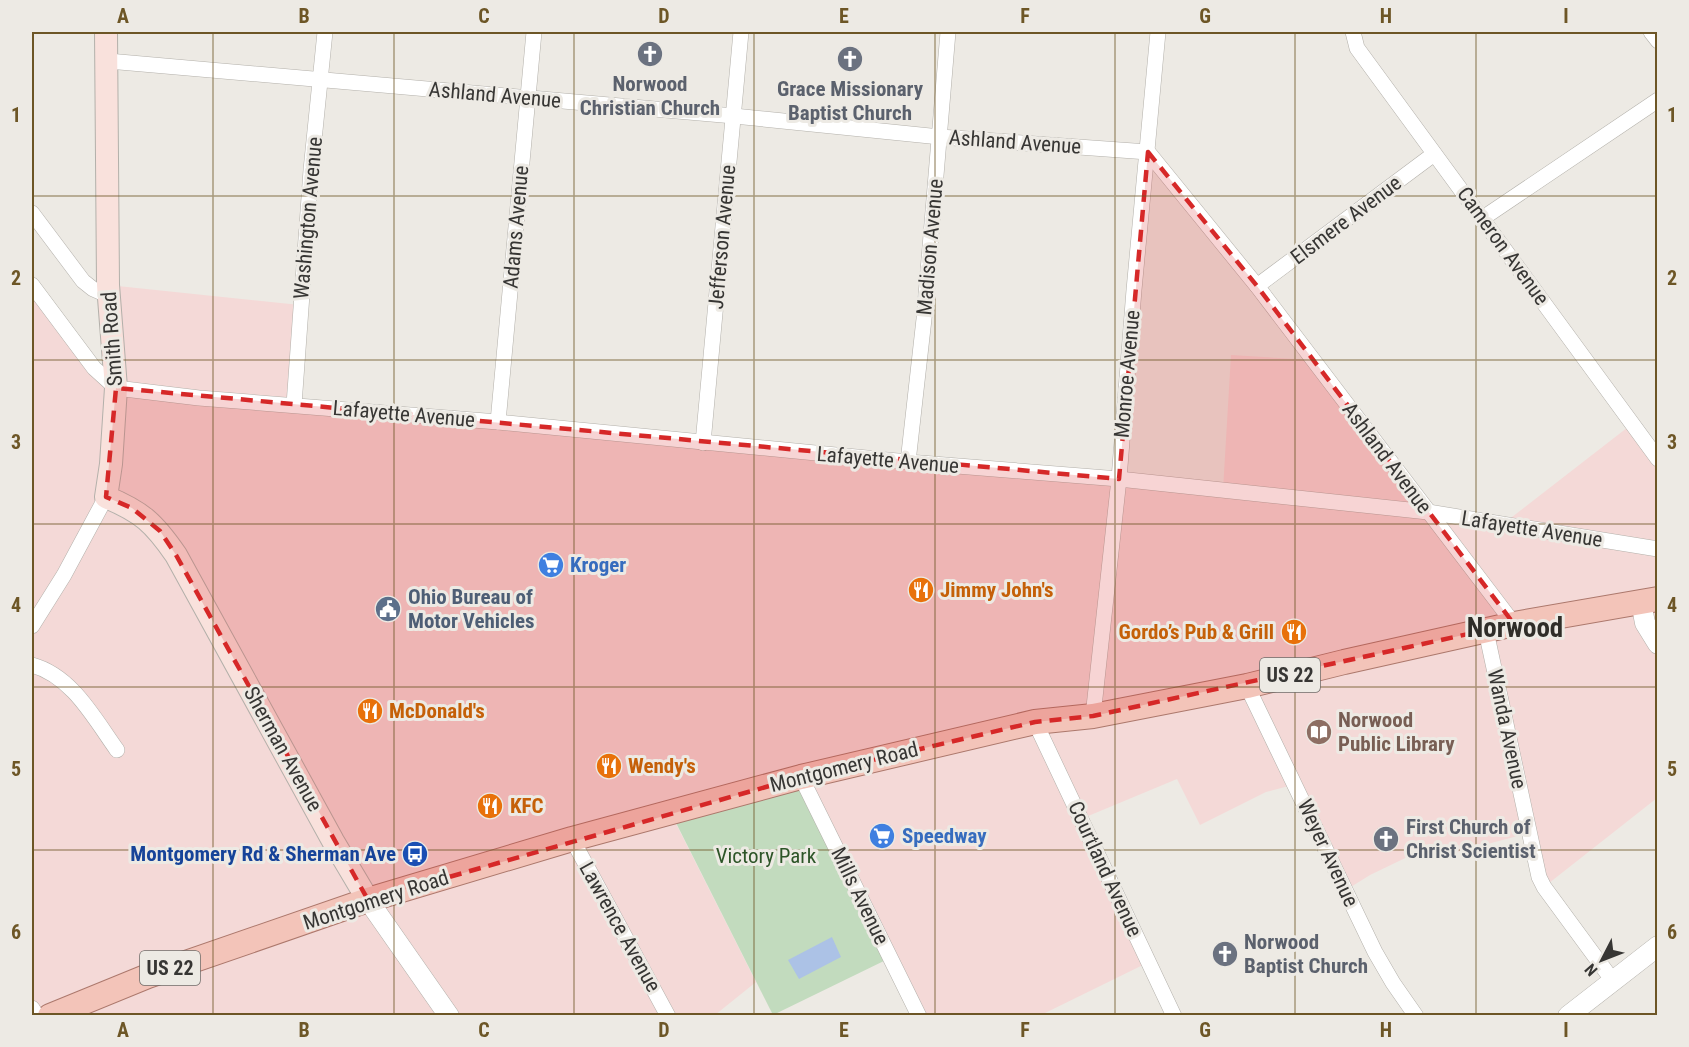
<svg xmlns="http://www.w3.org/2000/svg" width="1689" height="1047" viewBox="0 0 1689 1047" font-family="'Roboto Condensed',sans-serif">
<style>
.commercial{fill:#f4d9d7}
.green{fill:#c2dbbe}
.water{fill:#acc2e6}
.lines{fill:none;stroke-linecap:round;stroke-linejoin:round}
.minor-casing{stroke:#b3b0aa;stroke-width:16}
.tertiary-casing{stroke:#b3b0aa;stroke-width:21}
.secondary-casing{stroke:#b3b0aa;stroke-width:24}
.primary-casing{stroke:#ac786c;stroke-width:26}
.minor{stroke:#fff;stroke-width:15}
.tertiary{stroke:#fff;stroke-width:20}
.secondary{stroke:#f9e1dc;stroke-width:22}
.primary{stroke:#f3c4b9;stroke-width:24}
.marked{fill:#d62828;fill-opacity:0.2;stroke:#d62828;stroke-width:4.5;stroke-dasharray:12 8;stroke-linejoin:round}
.grid{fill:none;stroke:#6d5626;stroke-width:1.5;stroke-opacity:0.55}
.labels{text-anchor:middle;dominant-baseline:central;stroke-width:6;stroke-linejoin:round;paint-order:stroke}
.shield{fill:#edeae4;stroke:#6e6c69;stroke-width:1.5}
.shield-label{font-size:20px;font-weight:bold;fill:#373634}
.worship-label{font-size:21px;font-weight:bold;fill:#5b616d;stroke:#edeae4}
.street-label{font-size:21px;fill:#373634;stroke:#edeae4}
.shop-label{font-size:21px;font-weight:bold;fill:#366cbe;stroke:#edeae4;text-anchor:start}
.food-label{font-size:21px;font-weight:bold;fill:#c56008;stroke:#edeae4;text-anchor:start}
.service-label{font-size:21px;font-weight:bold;fill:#4e5e75;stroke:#edeae4;text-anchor:start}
.education-label{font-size:21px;font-weight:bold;fill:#785e54;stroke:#edeae4;text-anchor:start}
.transit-label{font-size:21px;font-weight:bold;fill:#164399;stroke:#edeae4;text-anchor:end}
.park-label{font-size:21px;fill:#2d5528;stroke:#edeae4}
.district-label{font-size:27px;font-weight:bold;fill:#2f2d28;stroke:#edeae4}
.neatline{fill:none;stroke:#6d5626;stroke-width:2}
.grid-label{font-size:20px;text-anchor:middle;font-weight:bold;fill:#6d5626}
</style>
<rect width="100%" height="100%" fill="#edeae4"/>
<!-- commercial -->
<path class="commercial" d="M32,285l83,103 -7,-103 192,20 -6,100 929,85 8,-135 82,5 115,152 75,12 129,-100 25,35v339l-113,89 -15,-54 -94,25 -11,-9 -54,26 -24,15 -50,-106 -30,8 -66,33 -23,-46 -96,40 68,143 -108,53 -122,1 -118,-239 -131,35 86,170 -41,33h-683z"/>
<!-- green -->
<path class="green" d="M801,777l89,181 -117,57 -103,-204z"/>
<!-- water -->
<path class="water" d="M832,937l9,20 -42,22 -11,-19z"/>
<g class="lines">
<!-- minor casing -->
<g class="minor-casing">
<g id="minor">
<path d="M1353,32l4,16 301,411"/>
<path d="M1651,32l7,9"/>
<path d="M108,61l626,55 206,21 208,15 109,134 257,338"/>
<path d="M32,213l51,68 10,8 16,7"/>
<path d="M1483,218l175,-118"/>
<path d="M32,285l62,83 22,20 83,10 299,24 410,40 211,17 309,33 230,37"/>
<path d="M1257,286l177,-132"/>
<path d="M294,405l17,-235 14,-138"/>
<path d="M498,422l36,-390"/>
<path d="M703,443l38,-411"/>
<path d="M908,462l16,-143 24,-287"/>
<path d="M32,626l32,-51 42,-78"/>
<path d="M1486,631l53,246 5,10 69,94"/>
<path d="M32,665c40,11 62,53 85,85"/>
<path d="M1247,686l128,266 18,31 23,33"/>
<path d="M1093,716l26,-237 15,-189 24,-258"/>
<path d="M1035,722l139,294"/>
<path d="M801,777l118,239"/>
<path d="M572,839l96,177"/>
<path d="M32,1008l5,8"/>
</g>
</g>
<!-- tertiary casing -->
<g class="tertiary-casing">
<g id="tertiary">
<path d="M1641,602l4,21 13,21"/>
<path d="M368,900l81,116"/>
<path d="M1568,1016l90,-70"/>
</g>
</g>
<!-- secondary casing -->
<g class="secondary-casing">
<path id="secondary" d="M106,32l2,253 8,103 -5,76 -5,33c36,15 48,26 70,58l157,286 35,59"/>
</g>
<!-- primary casing -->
<g class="primary-casing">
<path id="primary" d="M50,1016l98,-40 220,-76 204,-61 229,-62 234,-55 58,-6 154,-30 97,-24 170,-38 144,-25"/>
</g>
<!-- minor -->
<use href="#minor" class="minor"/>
<!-- tertiary -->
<use href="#tertiary" class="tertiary"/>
<!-- secondary -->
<use href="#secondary" class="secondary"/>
<!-- primary -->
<use href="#primary" class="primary"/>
</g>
<!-- marked area -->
<path class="marked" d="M1148,152l109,134 257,338 -421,92 -58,6 -234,55 -433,123 -192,-345 -16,-24 -28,-23 -26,-11 10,-109 1003,91z"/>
<!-- grid -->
<path class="grid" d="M213,32v984M394,32v984M574,32v984M754,32v984M935,32v984M1115,32v984M1295,32v984M1476,32v984M32,196h1626M32,360h1626M32,524h1626M32,687h1626M32,850h1626"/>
<!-- icons -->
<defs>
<g id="church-disc" transform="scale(1.35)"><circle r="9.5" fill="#6b7280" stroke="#edeae4"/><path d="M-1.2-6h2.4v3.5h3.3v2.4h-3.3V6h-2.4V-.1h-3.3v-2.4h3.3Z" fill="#fff"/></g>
<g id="supermarket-disc" transform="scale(1.35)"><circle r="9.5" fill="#3f7fe0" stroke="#edeae4"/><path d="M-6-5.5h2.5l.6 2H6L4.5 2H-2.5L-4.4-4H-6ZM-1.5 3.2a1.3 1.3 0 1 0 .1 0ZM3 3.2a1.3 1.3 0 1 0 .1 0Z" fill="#fff"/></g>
<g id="restaurant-disc" transform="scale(1.35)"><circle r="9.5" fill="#e8710a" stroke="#edeae4"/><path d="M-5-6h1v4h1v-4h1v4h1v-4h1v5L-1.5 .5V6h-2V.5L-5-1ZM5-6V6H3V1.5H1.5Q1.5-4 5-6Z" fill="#fff"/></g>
<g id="civic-disc" transform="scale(1.35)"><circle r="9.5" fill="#5c6f8a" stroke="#edeae4"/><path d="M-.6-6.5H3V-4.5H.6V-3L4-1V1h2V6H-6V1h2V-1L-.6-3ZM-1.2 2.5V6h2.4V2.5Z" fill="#fff"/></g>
<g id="library-disc" transform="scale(1.35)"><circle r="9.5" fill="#8d6e63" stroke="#edeae4"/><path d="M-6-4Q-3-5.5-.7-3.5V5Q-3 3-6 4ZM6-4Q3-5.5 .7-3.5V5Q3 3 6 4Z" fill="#fff"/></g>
<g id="bus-disc" transform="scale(1.35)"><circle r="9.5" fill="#1a4fb4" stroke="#edeae4"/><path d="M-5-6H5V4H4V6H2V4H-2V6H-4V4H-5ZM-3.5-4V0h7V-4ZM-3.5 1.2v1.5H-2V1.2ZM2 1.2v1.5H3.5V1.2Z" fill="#fff"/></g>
</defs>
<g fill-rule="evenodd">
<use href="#church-disc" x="650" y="54"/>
<use href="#church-disc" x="850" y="59"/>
<use href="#supermarket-disc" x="551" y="565"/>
<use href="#restaurant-disc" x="921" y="590"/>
<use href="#civic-disc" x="388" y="609"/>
<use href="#restaurant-disc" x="1294" y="632"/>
<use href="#restaurant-disc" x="370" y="711"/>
<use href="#library-disc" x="1319" y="732"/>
<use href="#restaurant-disc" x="609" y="766"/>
<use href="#restaurant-disc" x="490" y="806"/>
<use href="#supermarket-disc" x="882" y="836"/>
<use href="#church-disc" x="1386" y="839"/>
<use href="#bus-disc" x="415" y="854"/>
<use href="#church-disc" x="1225" y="954"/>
</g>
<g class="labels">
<!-- shield labels -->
<g class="shield">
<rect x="1260" y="658" width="60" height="34" rx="4.5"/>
<rect x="140" y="951" width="60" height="34" rx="4.5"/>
</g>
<g class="shield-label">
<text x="1290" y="675">US 22</text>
<text x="170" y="968">US 22</text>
</g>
<!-- worship labels -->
<g class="worship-label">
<text x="650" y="84">Norwood<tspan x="650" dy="24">Christian Church</tspan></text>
<text x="850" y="89">Grace Missionary<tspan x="850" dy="24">Baptist Church</tspan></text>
<text x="1406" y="827" text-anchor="start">First Church of<tspan x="1406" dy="24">Christ Scientist</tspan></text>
<text x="1244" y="942" text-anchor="start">Norwood<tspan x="1244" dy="24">Baptist Church</tspan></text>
</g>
<!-- street labels -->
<g class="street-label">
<text transform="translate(495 95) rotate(5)">Ashland Avenue</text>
<text transform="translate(1015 142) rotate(4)">Ashland Avenue</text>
<text transform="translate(308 218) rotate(-85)">Washington Avenue</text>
<text transform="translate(1346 220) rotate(-37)">Elsmere Avenue</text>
<text transform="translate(516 227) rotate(-85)">Adams Avenue</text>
<text transform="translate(722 237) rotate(-85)">Jefferson Avenue</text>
<text transform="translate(1503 246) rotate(54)">Cameron Avenue</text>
<text transform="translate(930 247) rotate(-85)">Madison Avenue</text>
<text transform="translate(112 339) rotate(-94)">Smith Road</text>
<text transform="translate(1127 374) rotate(-85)">Monroe Avenue</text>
<text transform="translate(404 414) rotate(5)">Lafayette Avenue</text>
<text transform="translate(1387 458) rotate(53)">Ashland Avenue</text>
<text transform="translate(888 460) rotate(5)">Lafayette Avenue</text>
<text transform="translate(1532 529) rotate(9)">Lafayette Avenue</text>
<text transform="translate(1507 729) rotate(78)">Wanda Avenue</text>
<text transform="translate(283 749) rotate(61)">Sherman Avenue</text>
<text transform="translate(844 767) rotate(-14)">Montgomery Road</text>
<text transform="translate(1328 853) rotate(65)">Weyer Avenue</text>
<text transform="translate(1105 869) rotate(65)">Courtland Avenue</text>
<text transform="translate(860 896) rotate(64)">Mills Avenue</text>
<text transform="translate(376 900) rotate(-18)">Montgomery Road</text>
<text transform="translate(620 927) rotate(61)">Lawrence Avenue</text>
</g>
<!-- shop labels -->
<g class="shop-label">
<text x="570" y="565">Kroger</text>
<text x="902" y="836">Speedway</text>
</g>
<!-- food labels -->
<g class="food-label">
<text x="940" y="590">Jimmy John's</text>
<text x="1274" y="632" text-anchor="end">Gordo’s Pub &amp; Grill</text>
<text x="389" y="711">McDonald's</text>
<text x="628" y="766">Wendy's</text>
<text x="510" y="806">KFC</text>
</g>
<!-- service labels -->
<g class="service-label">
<text x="408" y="597">Ohio Bureau of<tspan x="408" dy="24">Motor Vehicles</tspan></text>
</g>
<!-- education labels -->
<g class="education-label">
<text x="1338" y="720">Norwood<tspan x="1338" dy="24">Public Library</tspan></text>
</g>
<!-- transit labels -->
<g class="transit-label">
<text x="396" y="854">Montgomery Rd &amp; Sherman Ave</text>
</g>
<!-- park labels -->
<g class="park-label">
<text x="766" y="856">Victory Park</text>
</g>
<!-- district labels -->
<g class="district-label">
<text x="1515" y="628">Norwood</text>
</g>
</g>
<!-- border -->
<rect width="1689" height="1047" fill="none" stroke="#edeae4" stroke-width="66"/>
<!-- north arrow -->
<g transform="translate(1602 960) rotate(228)" stroke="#edeae4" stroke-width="4.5" paint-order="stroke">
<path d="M0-4.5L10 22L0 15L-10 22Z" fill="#373634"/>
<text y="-9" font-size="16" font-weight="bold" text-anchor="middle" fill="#373634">N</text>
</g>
<rect x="33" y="33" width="1623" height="981" class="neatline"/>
<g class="grid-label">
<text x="123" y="23">A</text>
<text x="304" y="23">B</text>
<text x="484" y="23">C</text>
<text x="664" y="23">D</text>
<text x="844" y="23">E</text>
<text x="1025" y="23">F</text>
<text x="1205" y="23">G</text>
<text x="1386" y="23">H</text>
<text x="1566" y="23">I</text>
<text x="16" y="122">1</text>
<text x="1672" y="122">1</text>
<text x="16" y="285">2</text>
<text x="1672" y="285">2</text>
<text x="16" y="449">3</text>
<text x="1672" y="449">3</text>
<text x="16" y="612">4</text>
<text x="1672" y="612">4</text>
<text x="16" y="776">5</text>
<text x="1672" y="776">5</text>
<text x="16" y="939">6</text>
<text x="1672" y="939">6</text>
<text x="123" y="1037">A</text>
<text x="304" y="1037">B</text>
<text x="484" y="1037">C</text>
<text x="664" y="1037">D</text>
<text x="844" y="1037">E</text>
<text x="1025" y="1037">F</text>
<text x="1205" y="1037">G</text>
<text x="1386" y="1037">H</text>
<text x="1566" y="1037">I</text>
</g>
</svg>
